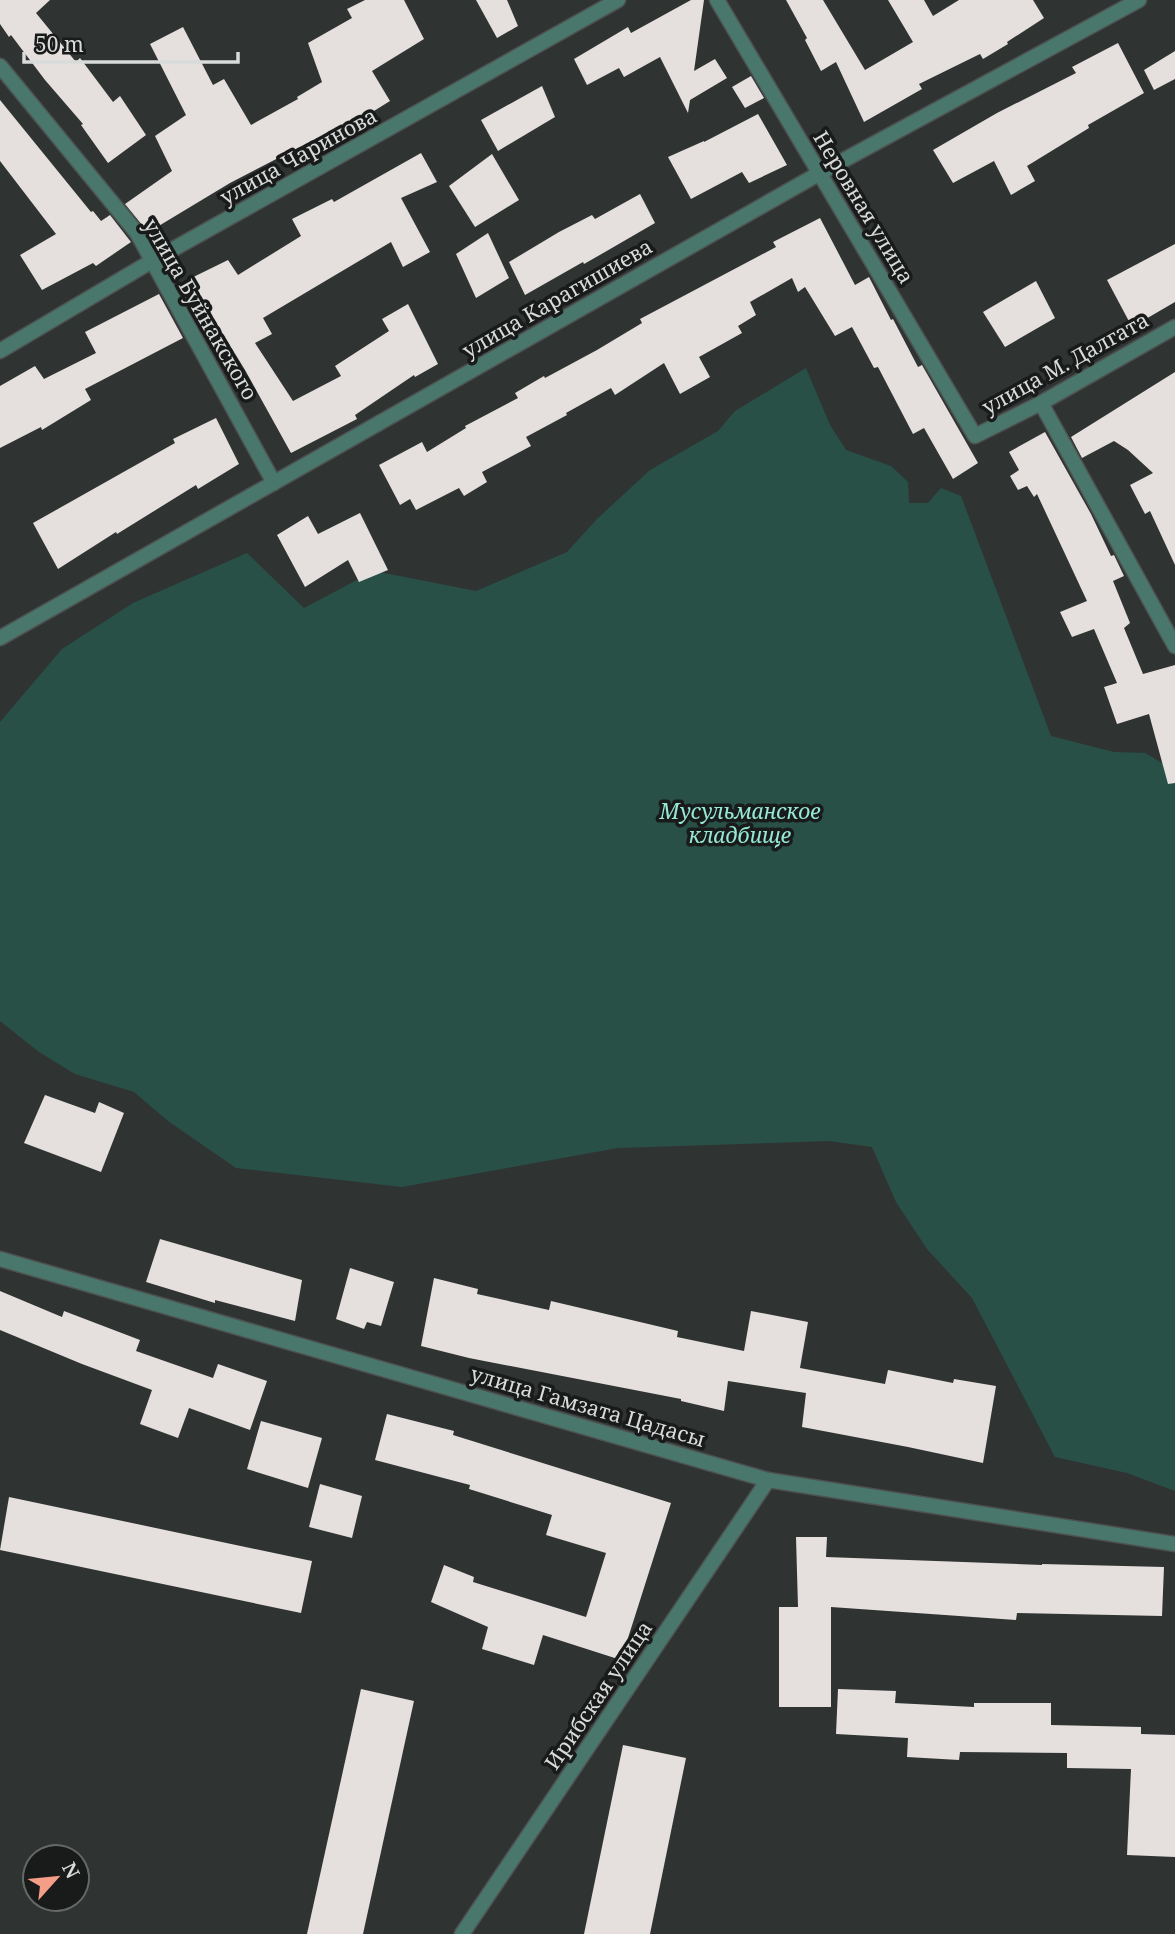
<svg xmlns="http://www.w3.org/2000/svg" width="1175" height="1934" viewBox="0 0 1175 1934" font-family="'Noto Serif',serif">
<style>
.green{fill:#295047}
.building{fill:#e5dfdd}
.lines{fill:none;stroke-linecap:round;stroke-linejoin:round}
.street-casing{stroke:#4d5251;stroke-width:17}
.street{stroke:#4a776c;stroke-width:14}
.labels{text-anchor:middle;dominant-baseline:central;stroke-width:7;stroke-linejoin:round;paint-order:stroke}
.street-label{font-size:21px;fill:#d8dbda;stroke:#191b1b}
.park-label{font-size:21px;font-style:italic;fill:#95e9d5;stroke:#191b1b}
</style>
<rect width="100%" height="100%" fill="#2f3433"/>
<!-- green -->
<path class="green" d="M806,368l24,57 16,25 45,16 17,16 1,21h19l13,-15 20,8 90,240 63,16 31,1 17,10 13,1v727l-48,-18 -72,-16 -83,-159 -45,-49 -31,-47 -24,-55 -43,-6 -211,7 -216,39 -166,-19 -68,-47 -34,-29 -59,-18 -36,-22 -39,-31v-299l62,-73 71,-46 114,-50 57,55 70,-37 102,20 91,-39 30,-33 53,-49 68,-39 17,-20z"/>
<!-- building -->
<g class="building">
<path d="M0,0h50l-14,13 40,49 4,-4 33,44 7,-6 26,39 -38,28 -27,-38 2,-1 -38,-44 -34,-45 -2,2 -9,-13z"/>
<path d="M365,0h39l20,39 -52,32 18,30 -69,43 -4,-6 -87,45 -78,47 -1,-2 -4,3 -22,-27 47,-33 -17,-35 31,-21 -36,-71 33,-17 30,58 11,-6 27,46 47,-26 -1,-2 25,-15 -14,-39 44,-25 -5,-9z"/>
<path d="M476,0h31l11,26 -21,12z"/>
<path d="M691,0h13l-10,71 21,-12 12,19 -37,22 -2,13 -28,-56 -36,20 -5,-9 -32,17 -13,-26 54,-32 3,6z"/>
<path d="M786,0h37l42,70 48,-28 -25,-42h36l9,16 26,-16h74l11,18 -37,24 1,2 -25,15 -3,-5 -61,30 3,5 -58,33 -28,-60 -15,9 -16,-31 2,-2z"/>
<path d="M1118,43l26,50 -56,32 1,3 -62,38 8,15 -24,14 -17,-34 -41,22 -20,-33 64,-37 79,-40 -4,-6z"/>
<path d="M1175,51v28l-21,11 -10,-20z"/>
<path d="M751,76l13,22 -19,10 -13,-21z"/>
<path d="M542,86l13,31 -57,34 -17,-31z"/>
<path d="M0,100l91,112 2,-1 8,10 9,-6 21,27 -35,24 -3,-3 -51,27 -22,-35 36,-21 -56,-73z"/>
<path d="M758,114l29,51 -38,18 -7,-11 -51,27 -23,-42 36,-16v1z"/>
<path d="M421,153l16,29 -36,16 29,54 -27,15 -12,-25 -128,76 9,16 -17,9 38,58 48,-25 -6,-10 54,-35 -7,-12 26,-15 30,60 -23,13 -1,-2 -59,40 2,4 -66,34 -46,-83 -30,-49 -15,8 -23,-44 51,-25 10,15 63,-39 -9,-17 40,-20 2,3z"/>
<path d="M492,154l27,46 -44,27 -26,-41z"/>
<path d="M640,194l15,29 -50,29 -21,12 -1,-2 -58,33 -16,-33 50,-30 33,-17 3,4z"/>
<path d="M820,218l35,67 14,-8 22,43 2,-1 25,48 4,-2 56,98 -25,16 -29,-51 -11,6 -35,-67 -4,1 -22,-41 -17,9 -30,-49 -7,5 -6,-14 -42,24 6,13 -18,11 4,7 -43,24 11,20 -30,17 -16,-31 -49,32 -4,-7 -45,25 1,2 -41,22 5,9 -49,26 5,10 -23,14 -5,-8 -43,22 -6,-11 -10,6 -21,-40 43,-23 5,10 39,-24 -1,-2 53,-28 -3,-5 29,-17 1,2 52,-28 45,-27 -2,-4 136,-72 -3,-5z"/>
<path d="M488,233l21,45 -33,20 -20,-44z"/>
<path d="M1175,244v58l-43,25 -25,-47z"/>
<path d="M1036,281l19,37 -50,29 -22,-35z"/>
<path d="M159,294l24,44 -98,51 6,11 -49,30 -1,-3 -41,21v-62l35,-20 9,13 52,-26 -11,-21z"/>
<path d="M1175,372v193l-25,-54 -5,3 -15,-29 23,-12 -25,-23 -14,-9 -32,17 -11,-21z"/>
<path d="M216,418l23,46 -41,25 -2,-4 -79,49 -1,-2 -58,37 -25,-46 142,-80 -2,-4z"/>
<path d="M1045,432l46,82 20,42 3,-1 10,21 -11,5 17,42 -6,5 19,46 32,-9v118l-7,1 -19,-70 -32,10 -13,-37 13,-4 -23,-54 -22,8 -12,-25 27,-11 -50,-107 -3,3 -7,-11 -9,4 -8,-14 9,-6 -10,-18z"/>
<path d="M360,513l28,57 -29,12 -11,-22 -43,27 -28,-52 31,-19 10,18z"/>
<path d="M45,1095l50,18 4,-11 25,11 -23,59 -77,-29z"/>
<path d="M160,1239l142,41 -7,41 -80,-21v3l-69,-21z"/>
<path d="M350,1268l44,14 -13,44 -14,-4 -3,7 -28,-10z"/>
<path d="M434,1278l44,11 -1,5 72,16 2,-9 127,30 -1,6 67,14 7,-40 57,11 -8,46 85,16 3,-14 65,13 1,-4 42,7 -13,77 -75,-16 -106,-20 4,-34 -78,-12 -4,30 -43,-10v-2l-212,-41 -48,-12z"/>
<path d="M0,1291l62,26 2,-6 76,29 -4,11 77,27 5,-14 49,17 -17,49 -61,-22 -11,30 -38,-14 12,-34 -70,-26 -82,-34z"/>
<path d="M387,1414l67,17 -1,4 218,68 -50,157 -78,-25 -9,30 -52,-16 6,-22 -57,-25 13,-37 30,12 -1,5 113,35 20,-64 -60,-18 6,-20 -83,-26 1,-4 -95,-25z"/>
<path d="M261,1421l61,17 -14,50 -61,-19z"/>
<path d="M320,1484l42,12 -10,42 -43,-11z"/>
<path d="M9,1497l303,64 -11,52 -301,-63z"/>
<path d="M796,1537h31l-1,20 216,8v-1l122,3 -2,49 -145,-3 -1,7 -185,-13v100h-52v-100h19z"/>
<path d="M361,1689l53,12 -51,233h-56z"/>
<path d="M838,1689l58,2 -1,12 79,4v-4h77v22l90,2v7l34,1v122l-48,-2 4,-86 -64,-1v-15l-107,-1 -1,8 -52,-3 1,-19 -72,-4z"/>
<path d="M623,1745l63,13 -36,176h-66z"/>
</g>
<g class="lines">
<!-- street casing -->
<g class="street-casing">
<g id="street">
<path d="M717,0l258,436 66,-33 134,-76"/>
<path d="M0,66l137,167 137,250"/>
<path d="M0,351l152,-90 466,-261"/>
<path d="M1041,403l134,243"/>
<path d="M0,638l820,-465 319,-173"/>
<path d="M0,1259l768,221 407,64"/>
<path d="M462,1934l306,-454"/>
</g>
</g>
<!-- street -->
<use href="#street" class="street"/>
</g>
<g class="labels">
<!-- street labels -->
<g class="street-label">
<text transform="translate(298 156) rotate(-29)">улица Чаринова</text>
<text transform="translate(864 207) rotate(59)">Неровная улица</text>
<text transform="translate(557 298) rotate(-30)">улица Карагишиева</text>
<text transform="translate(201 309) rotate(60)">улица Буйнакского</text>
<text transform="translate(1065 363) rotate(-29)">улица М. Далгата</text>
<text transform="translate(588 1406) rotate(16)">улица Гамзата Цадасы</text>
<text transform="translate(598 1695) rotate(-56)">Ирибская улица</text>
</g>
<!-- park labels -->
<g class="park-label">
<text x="740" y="811">Мусульманское<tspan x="740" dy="24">кладбище</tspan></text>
</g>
</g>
<!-- north arrow -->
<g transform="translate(56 1878) rotate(63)"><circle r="33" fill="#191b1b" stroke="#656867" stroke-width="2"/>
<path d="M0-5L12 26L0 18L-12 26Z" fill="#f49e87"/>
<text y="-10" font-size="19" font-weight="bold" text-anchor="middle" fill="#d8dbda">N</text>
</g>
<!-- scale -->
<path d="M24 52v10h214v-10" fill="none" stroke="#d8dbda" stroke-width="3.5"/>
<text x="35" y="52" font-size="21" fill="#d8dbda" stroke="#191b1b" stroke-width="5" paint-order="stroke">50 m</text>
</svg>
